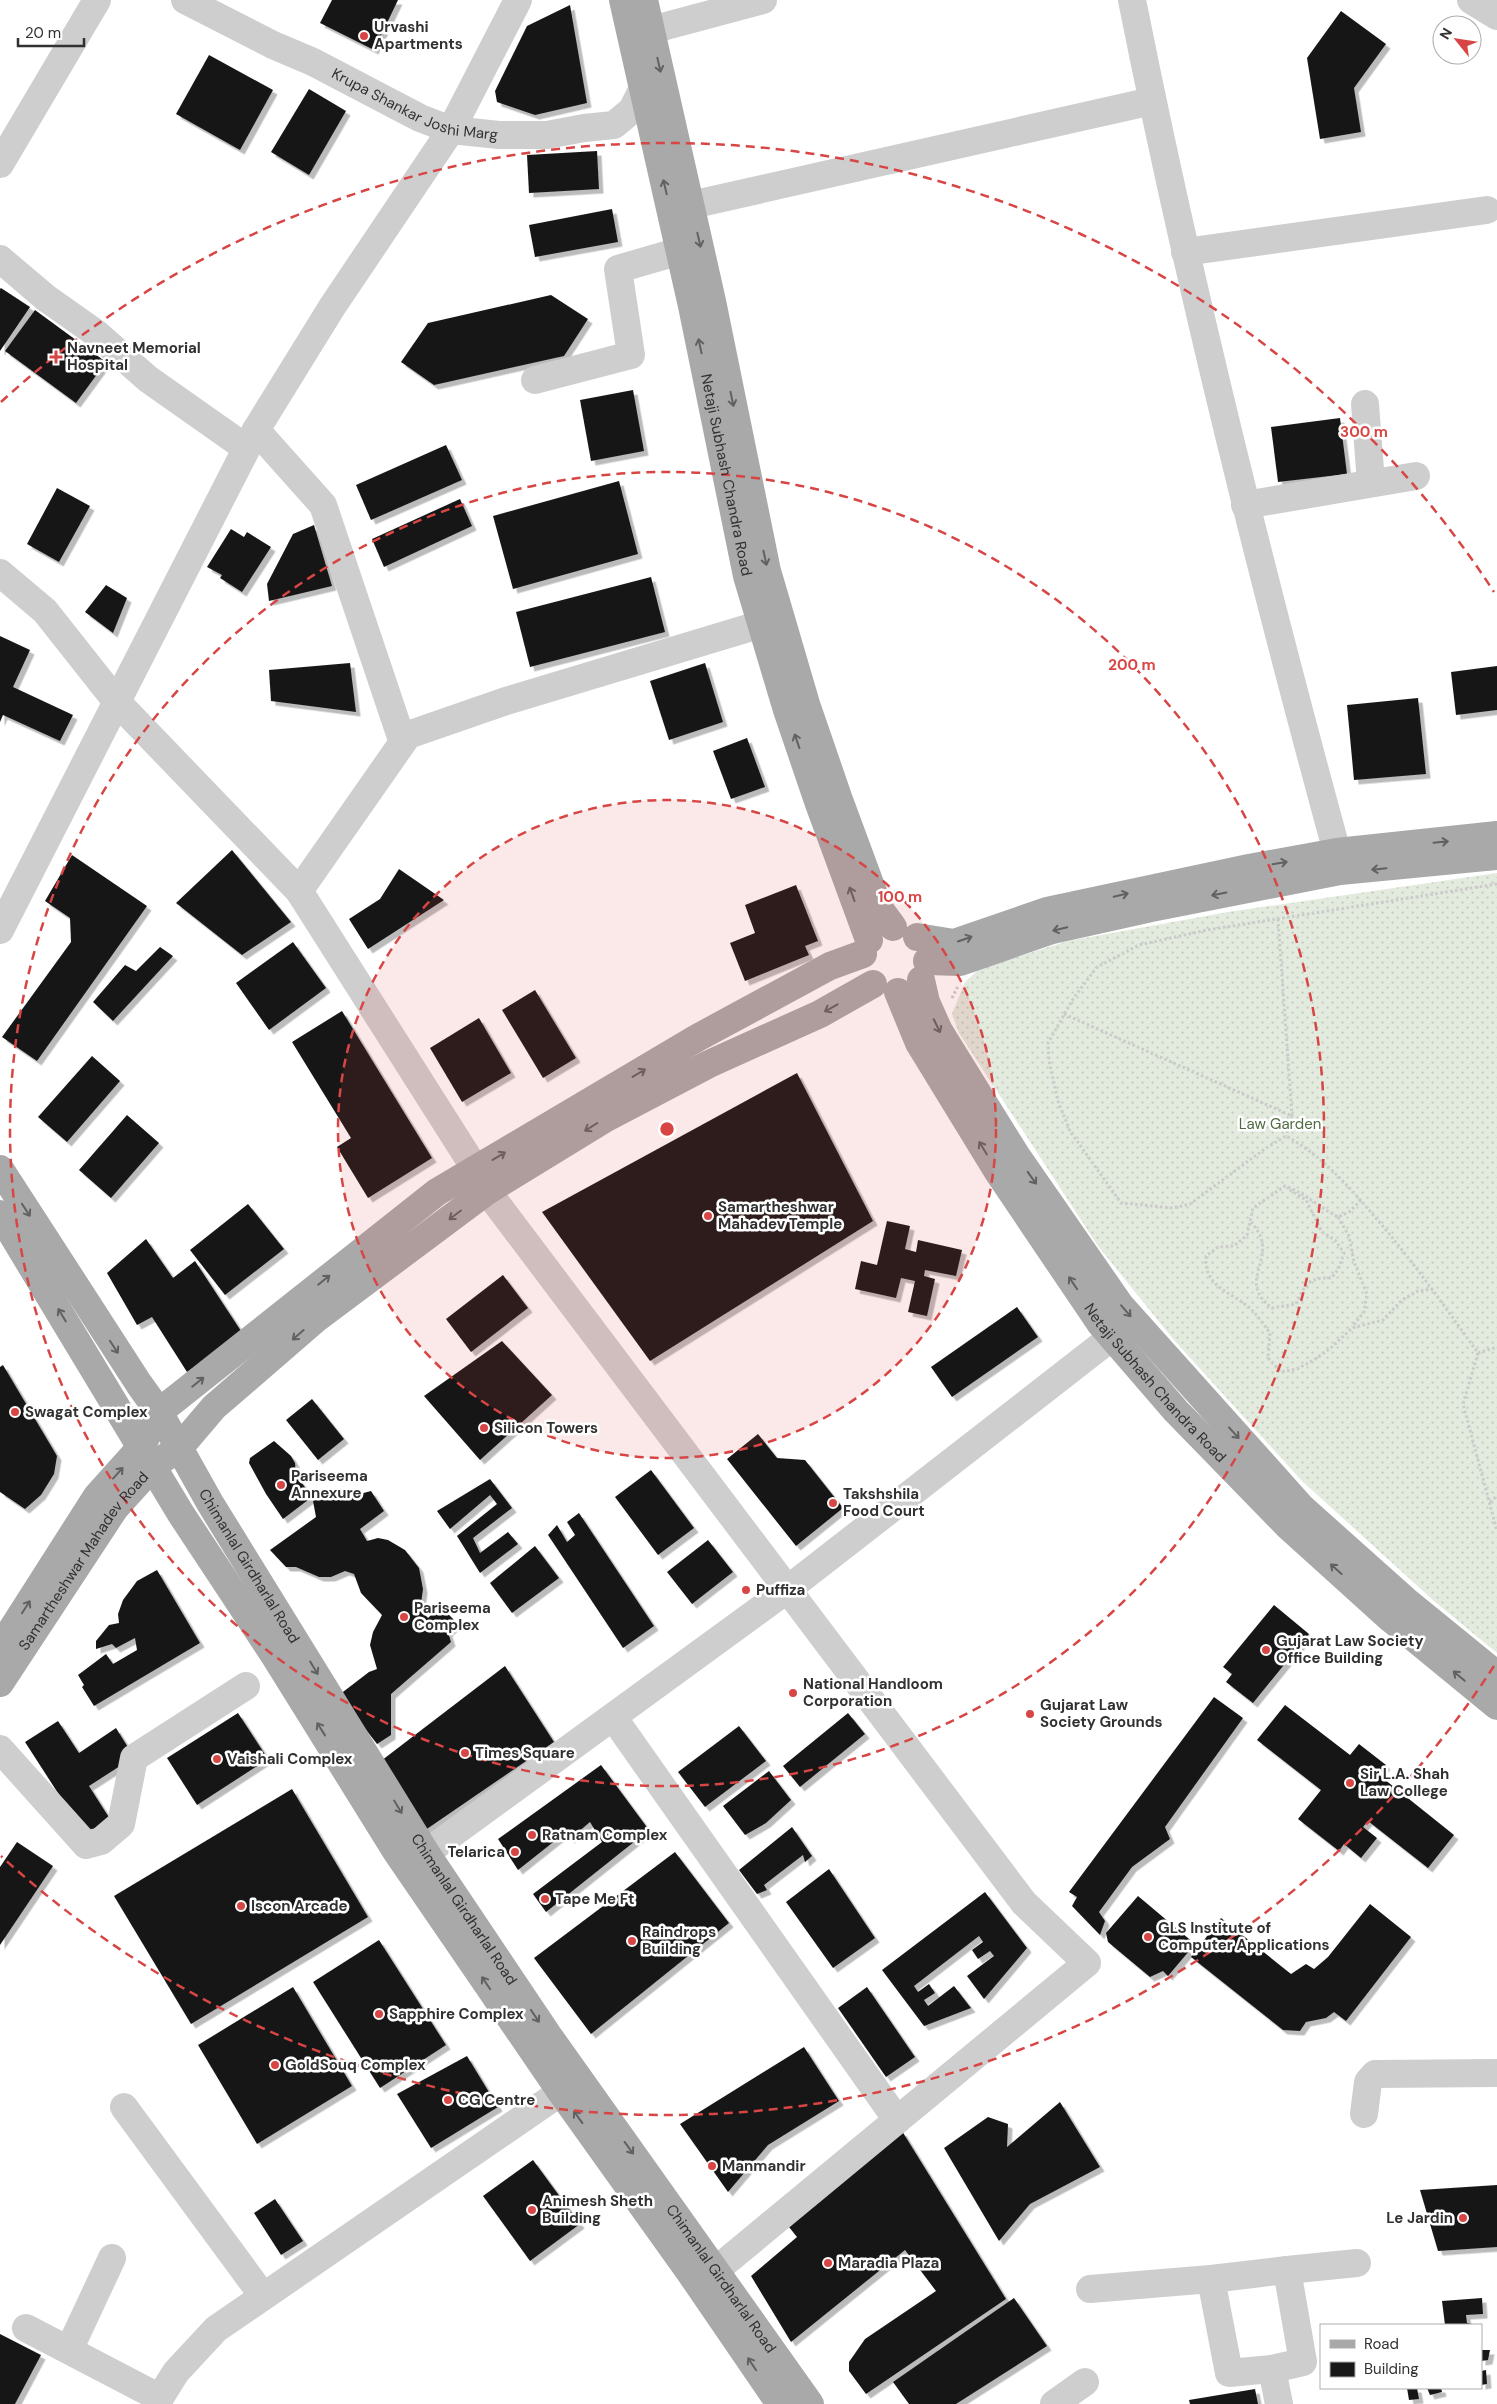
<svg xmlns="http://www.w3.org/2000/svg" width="1497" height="2404" viewBox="0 0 1497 2404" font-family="'DM Sans',sans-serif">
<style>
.grass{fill:url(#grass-dots)}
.building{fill:#181818;filter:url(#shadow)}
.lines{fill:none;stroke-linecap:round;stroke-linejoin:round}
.path{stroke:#cbcbcb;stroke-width:3;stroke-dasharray:2.5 2.5;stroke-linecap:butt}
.minor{stroke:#cecece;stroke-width:28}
.major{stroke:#a9a9a9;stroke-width:28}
.oneway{stroke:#616161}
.ring{fill:none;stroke:#d74644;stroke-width:2.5;stroke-dasharray:9 6}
.poi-dot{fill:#d74644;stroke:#fff;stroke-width:2}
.labels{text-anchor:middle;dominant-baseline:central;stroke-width:5;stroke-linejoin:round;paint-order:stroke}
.poi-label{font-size:15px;font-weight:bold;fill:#313131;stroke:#fff;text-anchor:start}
.street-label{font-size:15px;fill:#313131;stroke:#fff}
.park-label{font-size:15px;fill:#516a42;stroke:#fff}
.centre{fill:#d74644;stroke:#fff;stroke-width:2.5}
.ring-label{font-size:15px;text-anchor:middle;font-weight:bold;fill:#d74644;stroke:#fff;stroke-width:5;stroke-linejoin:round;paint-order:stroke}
</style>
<defs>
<pattern id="grass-dots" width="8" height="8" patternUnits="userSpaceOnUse" patternTransform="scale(1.25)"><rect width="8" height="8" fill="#e3eade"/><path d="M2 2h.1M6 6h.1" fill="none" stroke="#c3c9bf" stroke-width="1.8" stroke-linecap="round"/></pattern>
<filter id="shadow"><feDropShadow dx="4.5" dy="4.5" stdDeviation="0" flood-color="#0004"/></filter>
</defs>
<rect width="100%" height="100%" fill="#fff"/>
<!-- grass -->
<path class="grass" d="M1497,873v780l-63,-52 -132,-120 -129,-142 -75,-93 -139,-213 -7,-19 13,-32 14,-13 89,-28 160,-29z"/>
<!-- building -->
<g class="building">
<path d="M332,0h66l-24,50 -54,-27z"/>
<path d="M570,5l17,98 -52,12 -38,-13 -2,-11 32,-65z"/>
<path d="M1341,11l45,33 -32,44 7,44 -41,7 -13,-81z"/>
<path d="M209,55l64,35 -33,60 -64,-36z"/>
<path d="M309,89l37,22 -37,64 -38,-23z"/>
<path d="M597,151l2,38 -70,4 -2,-38z"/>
<path d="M612,209l6,33 -83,15 -6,-32z"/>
<path d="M1,288l29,19 -30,44v-62z"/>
<path d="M551,295l37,24 -24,37 -130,29 -33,-23 27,-39z"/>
<path d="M35,310l71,52 -30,41 -71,-52z"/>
<path d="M633,390l11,61 -53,10 -11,-61z"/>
<path d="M1340,418l7,56 -69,8 -7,-55z"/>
<path d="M446,445l16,35 -91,40 -15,-35z"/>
<path d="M619,481l19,73 -125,35 -20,-73z"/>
<path d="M57,488l33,18 -31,56 -32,-18z"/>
<path d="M460,499l12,27 -88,41 -12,-28z"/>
<path d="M314,525l18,61 -63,15 -2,-17 26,-50z"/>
<path d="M231,529l13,8 3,-5 24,15 -29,45 -22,-14 2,-3 -15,-8z"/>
<path d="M651,577l14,55 -135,35 -14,-55z"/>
<path d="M106,585l21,13 -14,35 -28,-21z"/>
<path d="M0,636l30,14 -17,37 60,28 -13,26 -57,-26 -3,7z"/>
<path d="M350,663l6,49 -85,-11 -2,-31z"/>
<path d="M705,663l18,59 -54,18 -19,-59z"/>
<path d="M1497,666v44l-41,5 -5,-43z"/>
<path d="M1418,698l8,76 -72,6 -7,-75z"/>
<path d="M747,738l18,49 -34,12 -18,-48z"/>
<path d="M232,850l59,72 -49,33 -66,-52z"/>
<path d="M72,855l75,51 -110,155 -35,-24 69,-95 -1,-24 -25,-17z"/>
<path d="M399,869l45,31 -76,49 -19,-30 31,-20z"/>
<path d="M796,885l22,56 -13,5 4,9 -64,26 -15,-38 25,-10 -10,-28z"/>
<path d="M293,942l33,46 -57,42 -33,-47z"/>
<path d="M160,947l13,9 -60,65 -20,-19 32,-37 11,6z"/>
<path d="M535,990l41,68 -33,20 -41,-68z"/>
<path d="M342,1011l90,147 -64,40 -31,-51 14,-9 -59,-96z"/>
<path d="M479,1018l32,55 -49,29 -32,-54z"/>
<path d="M92,1056l28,25 -53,61 -29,-25z"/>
<path d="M797,1073l76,148 -223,140 -108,-149z"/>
<path d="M127,1115l32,28 -48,55 -32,-28z"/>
<path d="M248,1204l36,45 -59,46 -35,-45z"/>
<path d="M887,1221l23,5 -5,23 11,3 2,-12 44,10 -6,26 -31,-6 -1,6 11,3 -8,37 -19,-4 7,-31 -14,-3 -5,20 -41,-9 6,-28 16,4z"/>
<path d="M146,1239l27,39 22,-17 48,73 -56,38 -35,-55 -15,8 -30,-52z"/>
<path d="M503,1275l25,33 -57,44 -25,-33z"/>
<path d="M1017,1307l21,30 -86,60 -21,-30z"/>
<path d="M502,1341l50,54 -72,65 -56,-64z"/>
<path d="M3,1365l54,91 -3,18 -13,21 -16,14 -25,-17v-125z"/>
<path d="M312,1399l32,40 -26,21 -32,-40z"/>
<path d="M758,1434l19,24 28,2 38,48 -47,38 -69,-87z"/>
<path d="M274,1441l17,15 4,7 1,12 16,22 -29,22 -17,-25 -17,-31 1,-5z"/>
<path d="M651,1470l43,58 -36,27 -43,-58z"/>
<path d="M490,1479l22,29 -39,30 7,15 28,-21 10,12 -38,29 -23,-37 40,-32 -7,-9 -40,34 -13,-18z"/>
<path d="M331,1488l6,10 10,-9 9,6 15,-4 13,20 -24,18 7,12 11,-3 10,2 17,10 14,18 4,21 -3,21 8,8 12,-12 17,17 -9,9 3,10 -60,52v41l-14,9 -38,-49 30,-23 8,-3 -7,-24 3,-13 9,-17 -21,-22 -7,-19 -9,-3 -14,6h-12l-23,-10h-10l-16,-17 46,-33 -3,-16z"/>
<path d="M579,1513l75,113 -31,22 -75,-113 9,-10 10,17 8,-7 -8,-13z"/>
<path d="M708,1540l25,32 -41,32 -25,-32z"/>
<path d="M535,1546l24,32 -47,35 -22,-30z"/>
<path d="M157,1570l43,73 -106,63 -12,-19 2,-2 -6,-10 28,-21 7,10 24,-14 -2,-12 -19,10 -4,-4 -16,5v-8l13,-16 10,-2 -1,-9 5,-14 14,-19z"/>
<path d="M1274,1605l35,29 -56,69 -27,-21 6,-8 -9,-7z"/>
<path d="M505,1666l49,76 -133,91 -44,-69z"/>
<path d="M1214,1697l29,21 -78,109 5,12 -38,28 -33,45 6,9 -5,14 -28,-29 5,-9 -8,-5z"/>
<path d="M1285,1705l65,50 9,-11 27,21 -7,10 75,60 -26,33 -60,-47 -5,6 14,11 -16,20 -17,-14 -5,7 -41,-32 23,-29 -64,-50z"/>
<path d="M238,1713l30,46 -71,46 -30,-47z"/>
<path d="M848,1713l17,21 -65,53 -17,-21z"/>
<path d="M58,1721l21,32 37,-25 18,29 -45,29 21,33 -25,16 -60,-93z"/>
<path d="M739,1726l27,35 -61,46 -27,-35z"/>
<path d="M601,1765l48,65 -103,82 -13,-18 69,-52 -12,-20 -20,17 -4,-7 -48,38 -20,-31z"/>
<path d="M769,1771l22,29 -25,23 -21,12 -22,-29z"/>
<path d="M292,1789l76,128 -177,107 -77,-128z"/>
<path d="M792,1827l20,29 -7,6 -2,-7 -39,30 3,5 -10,4 -18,-24z"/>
<path d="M17,1842l36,24 -53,79v-78z"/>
<path d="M675,1852l54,71 -138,111 -57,-76z"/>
<path d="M829,1869l46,69 -42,30 -47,-66z"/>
<path d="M985,1892l42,56 -43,51 -17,-23 27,-20 -4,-5 -12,8 -6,-9 11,-8 -4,-6 -65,50 4,6 11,-8 6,9 -11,7 4,6 26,-20 17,22 -47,18 -42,-56z"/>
<path d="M1138,1896l57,48 -27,32 -5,-5 -13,6 -42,-35 -2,-9z"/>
<path d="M1370,1904l41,33 -65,84 -12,-9 -8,6 -20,4 -6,9 -17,-1 -92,-73 30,-39 70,56 15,-10 8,5 14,-12z"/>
<path d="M379,1940l67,105 -66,43 -67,-106z"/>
<path d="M293,1987l59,99 -95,58 -59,-99z"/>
<path d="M867,1987l48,70 -29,20 -48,-69z"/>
<path d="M804,2047l35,54 -71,44 -40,47 -48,-68z"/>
<path d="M467,2056l31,51 -67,41 -34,-54z"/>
<path d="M1060,2102l40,65 -70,37 -31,37 -55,-93 44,-31 20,7 -1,23z"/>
<path d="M902,2131l104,168 -140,95 -17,-23v-9l16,-23 71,-48 -31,-41 -114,92 -40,-66 46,-39 -12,-15z"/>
<path d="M533,2160l47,64 -50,37 -47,-65z"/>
<path d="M1497,2185v62l-59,4 -18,-61z"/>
<path d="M275,2199l28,42 -22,14 -27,-42z"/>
<path d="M1014,2298l33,48 -91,58h-47l-16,-22z"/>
<path d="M1482,2298l1,16 -17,1 1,8 10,2h-32l-3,-24z"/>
<path d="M0,2334l41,21 -26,49h-15z"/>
<path d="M1481,2350h9l-2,10 -7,1z"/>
<path d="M1486,2370l1,14 -6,1v-14z"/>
<path d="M1407,2388h10l2,11 -10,1z"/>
<path d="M1427,2388h14l1,4 -12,3z"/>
<path d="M1255,2389l3,15h-68l-1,-4z"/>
</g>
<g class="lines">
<!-- path -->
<g class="path">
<path d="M1497,884l-290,46 -68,15 -42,22 -24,32 -25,44 1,18 9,40 12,30 51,72 52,5 17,-4 76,-56 20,-12c33,18 59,46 83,74 40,46 74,94 109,143l-15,51 34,127"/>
<path d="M1278,919l14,197"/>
<path d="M952,998l6,-12"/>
<path d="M1064,1014l228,102 -6,20"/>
<path d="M1361,1200l-12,12 -11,5c-19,-10 -33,-24 -53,-31l-32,22 -6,27 -13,11 -16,1 -12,9c-3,31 26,36 45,53 7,7 13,16 19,24l-2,25 13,14 16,-3 17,-9 18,-13 20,-19 31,-8 19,-20 16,-9 15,-2"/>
<path d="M1338,1217l11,19 5,26 13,32 -3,18 -12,15"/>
<path d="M1251,1222c3,4 7,9 9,13 12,27 -22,48 12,73l24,-4c9,-19 12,-27 35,-26l7,-8 6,-17 -9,-13 -13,-8 -16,-32 -19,-12"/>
<path d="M1478,1353l19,-6"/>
<path d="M1490,1502l7,-6"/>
</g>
<!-- minor -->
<g class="minor">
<path id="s1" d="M185,0l88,45 40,17 107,56 31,12 48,5h48l37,-7 30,-3 18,-15 11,-22"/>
<path d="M1132,0c57,287 128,570 205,852l3,19"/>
<path d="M1471,0l26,16"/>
<path d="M651,30l112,-30"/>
<path d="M0,164l97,-164"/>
<path d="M691,205l461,-104"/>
<path d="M1185,252l302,-42"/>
<path d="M0,259l46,39 51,36 51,45 98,69"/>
<path d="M535,380l96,-25 -13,-86 62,-18"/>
<path d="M1365,404l6,79"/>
<path d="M256,430l67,75 79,235"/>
<path d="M1245,505l171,-29"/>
<path d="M0,573l45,38 72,91 182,189 177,279 11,21 537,712 63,60 -371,307"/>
<path d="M299,891l109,-156 98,-34 256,-77"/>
<path d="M0,930l256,-500 76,-123 119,-177 67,-130"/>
<path d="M613,1717l284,403"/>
<path d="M0,1749l86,96 15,-4 20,-17 13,-66 112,-72"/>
<path d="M426,1853l362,-264 324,-252"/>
<path d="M124,2107l139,189"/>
<path d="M1364,2114l4,-32 7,-8 122,-1"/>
<path d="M1287,2270l16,92 -31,7 -43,4 -18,-94z"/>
<path d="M1287,2270l70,-7"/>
<path d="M1090,2289l121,-10"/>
<path d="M26,2328l134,70"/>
<path d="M69,2350l43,-92"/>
<path d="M1272,2369l7,35"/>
<path d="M156,2404l20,-32 40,-43 345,-237"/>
<path d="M1054,2404l31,-22"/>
</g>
<!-- major -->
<g class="major">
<path id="s2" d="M623,0l69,306 55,270 40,134 32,94 50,136"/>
<path d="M644,0l68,301 55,270 39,133 32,93 41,111 14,19"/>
<path d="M917,937l37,6 93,-32 202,-43 88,-16 160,-17"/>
<path d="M927,961l33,1 92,-32 99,-22 189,-37 157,-15"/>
<path d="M921,980l5,22 13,29 77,124 104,150 182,203 103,92 92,75"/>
<path id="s3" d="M898,992l21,51 79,129 102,151 76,88 111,114 104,94 106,87"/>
<path id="s4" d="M0,1169l139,215 20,28 51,91 216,350 122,182 262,369"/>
<path d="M0,1214l181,300 95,144 120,193 165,241 128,179 91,133"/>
<path d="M0,1648l97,-152 44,-49 18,-35 278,-220 260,-154 133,-72 33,-12"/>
<path id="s5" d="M0,1683l115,-175 38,-42 27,-19 34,-40 103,-89 170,-127 119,-73 103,-54 111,-50 53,-30"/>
</g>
</g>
<!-- one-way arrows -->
<defs><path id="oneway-shaft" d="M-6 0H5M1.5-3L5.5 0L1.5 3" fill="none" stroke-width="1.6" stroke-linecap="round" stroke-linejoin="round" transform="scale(1.25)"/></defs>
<g class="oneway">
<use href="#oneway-shaft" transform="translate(659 65) rotate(77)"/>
<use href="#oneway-shaft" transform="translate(665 187) rotate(-103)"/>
<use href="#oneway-shaft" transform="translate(699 240) rotate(77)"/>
<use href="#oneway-shaft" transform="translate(700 346) rotate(-102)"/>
<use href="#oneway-shaft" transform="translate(732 399) rotate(78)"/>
<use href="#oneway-shaft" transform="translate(765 558) rotate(78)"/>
<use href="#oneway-shaft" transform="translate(797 741) rotate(-109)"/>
<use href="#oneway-shaft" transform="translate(1441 842) rotate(-6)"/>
<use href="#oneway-shaft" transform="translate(1280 863) rotate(-10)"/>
<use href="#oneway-shaft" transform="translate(1379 869) rotate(174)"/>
<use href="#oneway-shaft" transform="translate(852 894) rotate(-110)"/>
<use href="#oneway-shaft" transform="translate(1219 894) rotate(169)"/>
<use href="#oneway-shaft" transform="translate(1121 895) rotate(-13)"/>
<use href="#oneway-shaft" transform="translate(1060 929) rotate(167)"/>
<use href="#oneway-shaft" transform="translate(965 939) rotate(-19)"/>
<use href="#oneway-shaft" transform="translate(831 1008) rotate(151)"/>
<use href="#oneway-shaft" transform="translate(937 1026) rotate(64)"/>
<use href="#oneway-shaft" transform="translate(639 1073) rotate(-31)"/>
<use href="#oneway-shaft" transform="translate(591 1127) rotate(148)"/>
<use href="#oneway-shaft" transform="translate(983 1148) rotate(-121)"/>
<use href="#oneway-shaft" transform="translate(499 1156) rotate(-31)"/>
<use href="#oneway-shaft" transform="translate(1032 1178) rotate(55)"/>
<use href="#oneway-shaft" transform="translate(26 1210) rotate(57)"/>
<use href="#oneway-shaft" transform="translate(455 1215) rotate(143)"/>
<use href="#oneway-shaft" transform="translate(324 1280) rotate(-39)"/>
<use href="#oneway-shaft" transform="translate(1073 1283) rotate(-124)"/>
<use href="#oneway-shaft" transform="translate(1126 1311) rotate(49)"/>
<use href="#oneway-shaft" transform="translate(62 1315) rotate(-121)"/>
<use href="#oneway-shaft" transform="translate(298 1335) rotate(139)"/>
<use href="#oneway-shaft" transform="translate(114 1347) rotate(57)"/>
<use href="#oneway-shaft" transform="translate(198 1382) rotate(-39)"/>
<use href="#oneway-shaft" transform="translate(1234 1433) rotate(48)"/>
<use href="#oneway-shaft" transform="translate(118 1473) rotate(-48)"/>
<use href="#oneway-shaft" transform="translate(1336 1569) rotate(-138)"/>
<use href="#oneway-shaft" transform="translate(26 1607) rotate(-57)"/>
<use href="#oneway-shaft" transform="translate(314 1668) rotate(59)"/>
<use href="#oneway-shaft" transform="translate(1459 1676) rotate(-140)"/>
<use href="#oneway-shaft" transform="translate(321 1729) rotate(-122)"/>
<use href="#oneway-shaft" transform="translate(398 1807) rotate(59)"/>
<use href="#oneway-shaft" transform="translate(486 1983) rotate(-124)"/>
<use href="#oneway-shaft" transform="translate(535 2016) rotate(56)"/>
<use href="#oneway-shaft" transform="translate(578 2117) rotate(-126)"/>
<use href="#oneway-shaft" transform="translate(629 2148) rotate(54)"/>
<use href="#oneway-shaft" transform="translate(752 2364) rotate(-124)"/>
</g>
<!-- distance rings -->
<circle cx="667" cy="1129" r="329" fill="#d74644" fill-opacity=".12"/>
<g class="ring">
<circle cx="667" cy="1129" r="329"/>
<circle cx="667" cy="1129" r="657"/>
<path d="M1494 1666A986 986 0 0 1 1 1856M1 402A986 986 0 0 1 1494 592"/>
</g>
<!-- markers -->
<g class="poi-dot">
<circle cx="364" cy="36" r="5"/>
<path d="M53.5 349.5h5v5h5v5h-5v5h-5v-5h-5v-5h5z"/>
<circle cx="708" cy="1216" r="5"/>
<circle cx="15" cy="1412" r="5"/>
<circle cx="484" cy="1428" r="5"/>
<circle cx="281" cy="1485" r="5"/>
<circle cx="833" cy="1503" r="5"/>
<circle cx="746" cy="1590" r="5"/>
<circle cx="404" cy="1617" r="5"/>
<circle cx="1266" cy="1650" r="5"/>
<circle cx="793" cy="1693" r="5"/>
<circle cx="1030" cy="1714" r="5"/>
<circle cx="465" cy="1753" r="5"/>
<circle cx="217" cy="1759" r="5"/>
<circle cx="1350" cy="1783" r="5"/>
<circle cx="532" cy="1835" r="5"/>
<circle cx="515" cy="1852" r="5"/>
<circle cx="545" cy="1899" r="5"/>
<circle cx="241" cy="1906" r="5"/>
<circle cx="1148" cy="1937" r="5"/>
<circle cx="632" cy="1941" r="5"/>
<circle cx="379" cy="2014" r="5"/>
<circle cx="275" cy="2065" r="5"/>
<circle cx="448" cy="2100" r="5"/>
<circle cx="712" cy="2166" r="5"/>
<circle cx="532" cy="2210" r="5"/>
<circle cx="1463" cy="2218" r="5"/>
<circle cx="828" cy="2263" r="5"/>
</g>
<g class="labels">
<!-- poi labels -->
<g class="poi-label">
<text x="374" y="27">Urvashi<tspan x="374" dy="17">Apartments</tspan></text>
<text x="67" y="348">Navneet Memorial<tspan x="67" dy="17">Hospital</tspan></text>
<text x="718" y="1207">Samartheshwar<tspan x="718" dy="17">Mahadev Temple</tspan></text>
<text x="25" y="1412">Swagat Complex</text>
<text x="494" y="1428">Silicon Towers</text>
<text x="291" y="1476">Pariseema<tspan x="291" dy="17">Annexure</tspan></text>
<text x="843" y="1494">Takshshila<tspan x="843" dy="17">Food Court</tspan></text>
<text x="756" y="1590">Puffiza</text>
<text x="414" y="1608">Pariseema<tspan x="414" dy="17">Complex</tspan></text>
<text x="1276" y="1641">Gujarat Law Society<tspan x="1276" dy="17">Office Building</tspan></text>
<text x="803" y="1684">National Handloom<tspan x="803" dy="17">Corporation</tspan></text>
<text x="1040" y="1705">Gujarat Law<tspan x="1040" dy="17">Society Grounds</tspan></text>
<text x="475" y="1753">Times Square</text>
<text x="227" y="1759">Vaishali Complex</text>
<text x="1360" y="1774">Sir L.A. Shah<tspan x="1360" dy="17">Law College</tspan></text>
<text x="542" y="1835">Ratnam Complex</text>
<text x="505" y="1852" text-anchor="end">Telarica</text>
<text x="555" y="1899">Tape Me Ft</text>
<text x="251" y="1906">Iscon Arcade</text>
<text x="1158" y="1928">GLS Institute of<tspan x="1158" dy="17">Computer Applications</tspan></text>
<text x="642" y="1932">Raindrops<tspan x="642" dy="17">Building</tspan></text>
<text x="389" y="2014">Sapphire Complex</text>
<text x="285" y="2065">GoldSouq Complex</text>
<text x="458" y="2100">CG Centre</text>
<text x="722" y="2166">Manmandir</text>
<text x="542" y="2201">Animesh Sheth<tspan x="542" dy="17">Building</tspan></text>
<text x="1453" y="2218" text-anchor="end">Le Jardin</text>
<text x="838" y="2263">Maradia Plaza</text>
</g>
<!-- street labels -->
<g class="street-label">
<text stroke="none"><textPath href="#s1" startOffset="254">Krupa Shankar Joshi Marg</textPath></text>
<text stroke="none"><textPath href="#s2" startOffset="486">Netaji Subhash Chandra Road</textPath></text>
<text stroke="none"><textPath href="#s3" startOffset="470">Netaji Subhash Chandra Road</textPath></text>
<text stroke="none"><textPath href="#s5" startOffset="148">Samartheshwar Mahadev Road</textPath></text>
<text stroke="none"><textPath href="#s4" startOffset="469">Chimanlal Girdharlal Road</textPath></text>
<text stroke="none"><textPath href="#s4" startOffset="874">Chimanlal Girdharlal Road</textPath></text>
<text stroke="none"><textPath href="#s4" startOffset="1324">Chimanlal Girdharlal Road</textPath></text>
</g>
<!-- park labels -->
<g class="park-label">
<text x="1280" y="1124">Law Garden</text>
</g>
</g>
<circle cx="667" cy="1129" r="8" class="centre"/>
<g class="ring-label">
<text x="1364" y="437">300 m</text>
<text x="1132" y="670">200 m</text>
<text x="900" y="902">100 m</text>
</g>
<!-- legend -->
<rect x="1320" y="2324" width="162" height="65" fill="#ffffff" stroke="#adadad"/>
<rect x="1330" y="2340" width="25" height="8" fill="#a9a9a9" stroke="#adadad"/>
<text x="1364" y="2349" font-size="15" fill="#313131">Road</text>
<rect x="1330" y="2362" width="25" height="15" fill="#181818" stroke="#adadad"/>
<text x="1364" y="2374" font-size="15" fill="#313131">Building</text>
<!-- north arrow -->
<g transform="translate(1457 40) rotate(300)"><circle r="24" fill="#ffffff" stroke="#adadad"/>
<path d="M0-4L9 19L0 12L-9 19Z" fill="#d74644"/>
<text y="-8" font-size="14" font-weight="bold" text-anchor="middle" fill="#313131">N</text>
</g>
<!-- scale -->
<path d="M18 38v8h66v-8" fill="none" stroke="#313131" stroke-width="2.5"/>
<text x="25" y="38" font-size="15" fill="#313131" stroke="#ffffff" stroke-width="4" paint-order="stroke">20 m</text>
</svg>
